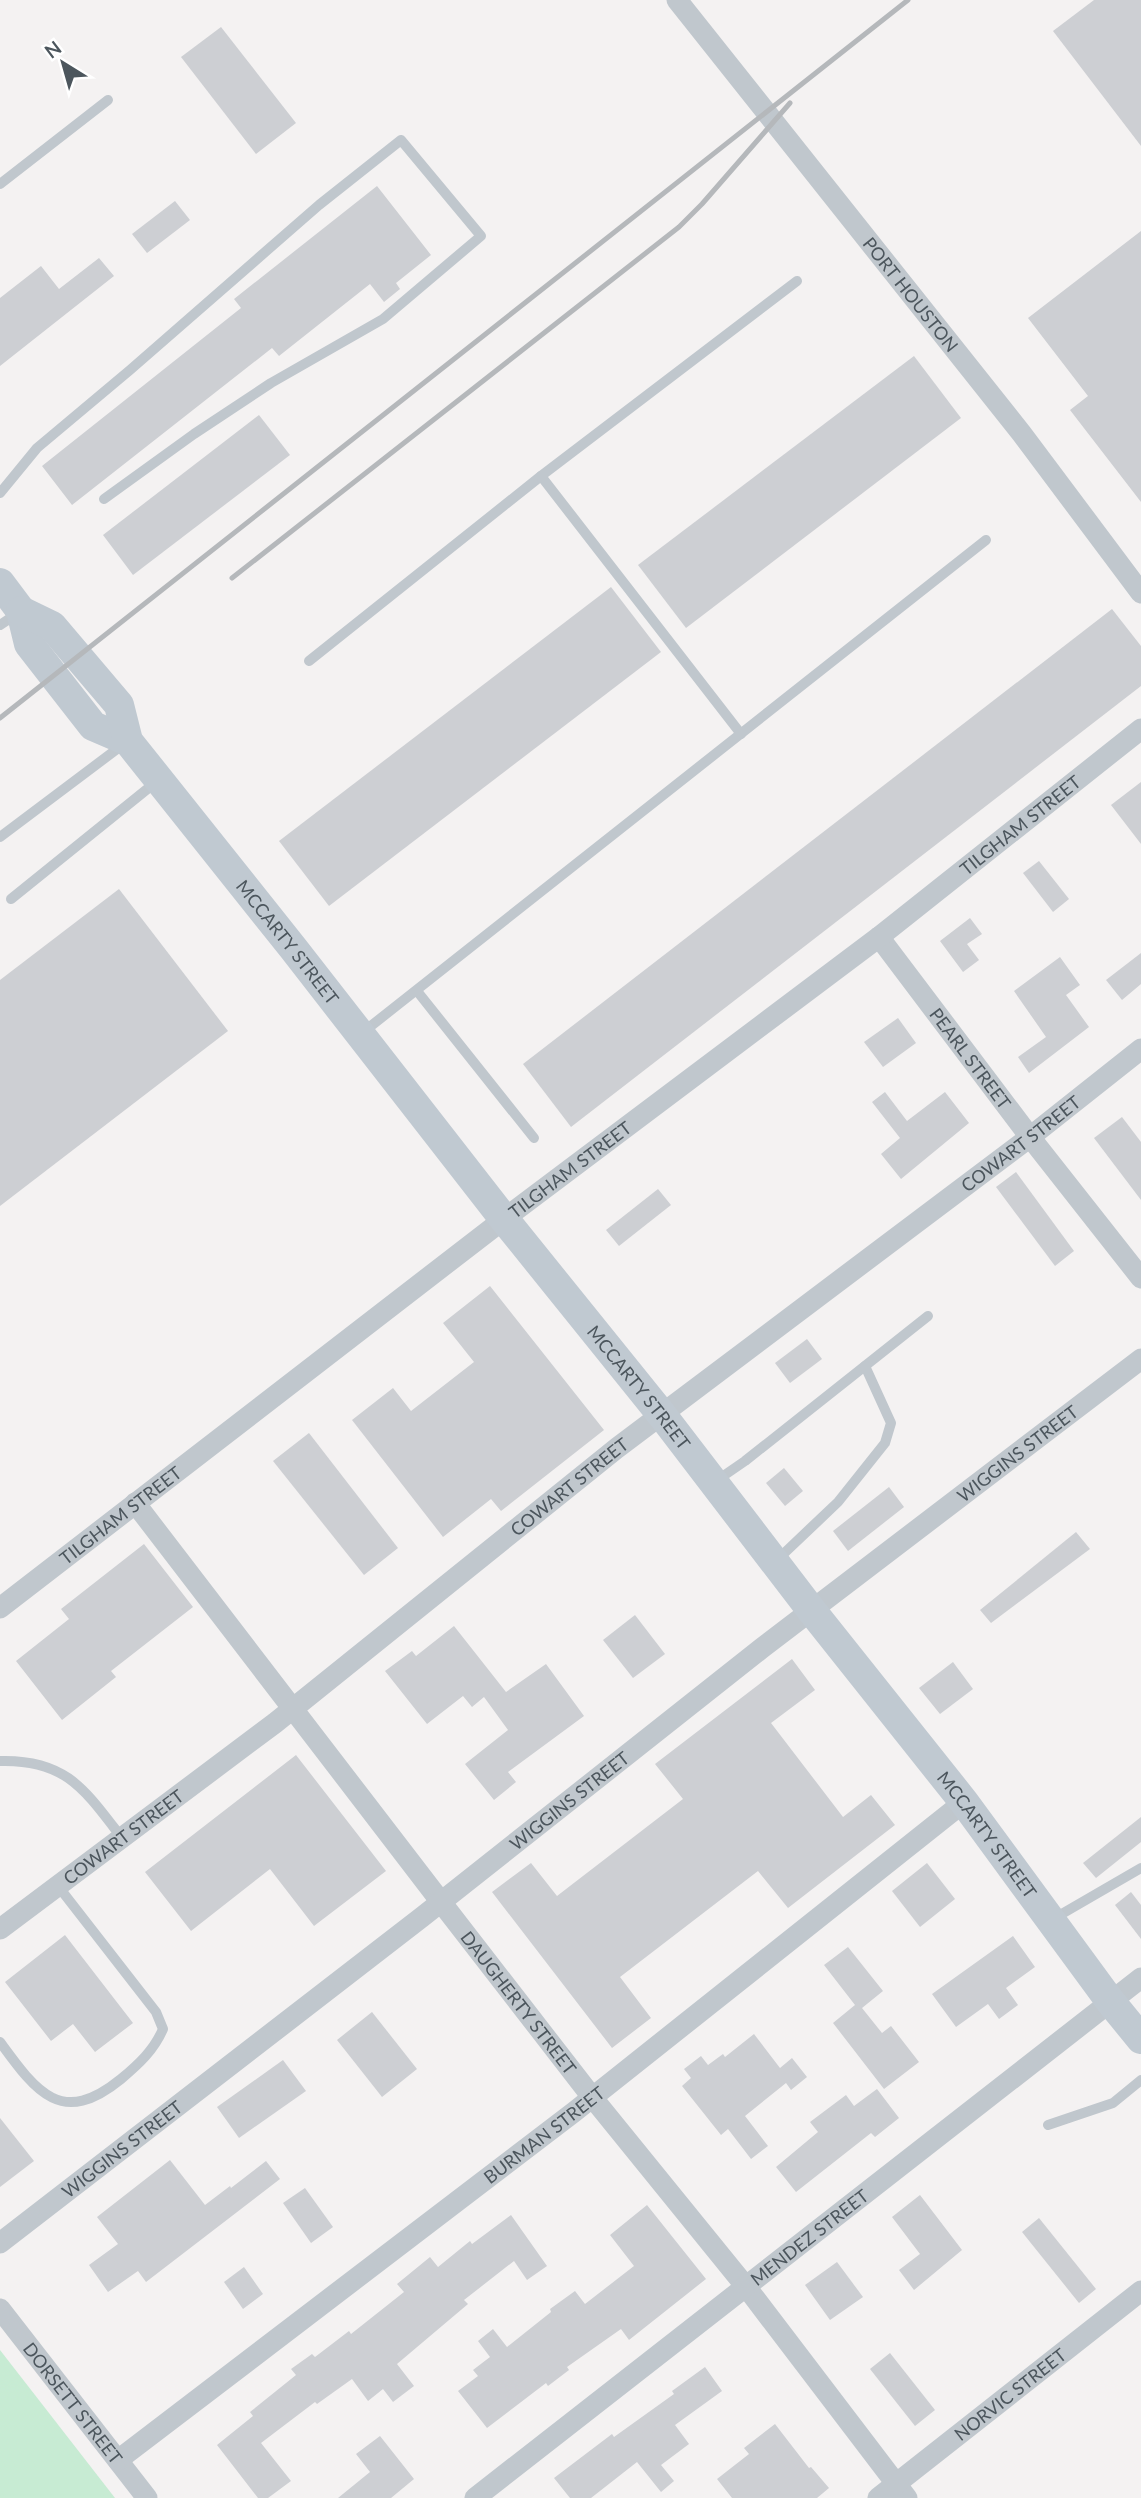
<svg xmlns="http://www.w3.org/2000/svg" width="1141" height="2498" viewBox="0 0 1141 2498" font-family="Lato,sans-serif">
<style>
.green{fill:#c7ebd3}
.building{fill:#cdcfd3}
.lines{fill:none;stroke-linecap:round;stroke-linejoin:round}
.lane{stroke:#c0c7cd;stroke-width:10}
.street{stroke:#c0c7cd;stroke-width:21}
.secondary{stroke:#c0c9d1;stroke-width:30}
.rail{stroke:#b5b8bb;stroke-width:5}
.labels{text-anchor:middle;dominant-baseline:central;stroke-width:5;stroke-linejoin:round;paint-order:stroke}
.street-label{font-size:18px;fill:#4c565d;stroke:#fff}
</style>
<rect width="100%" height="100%" fill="#f4f2f2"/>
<!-- green -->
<path class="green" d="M0,2350l115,148h-115z"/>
<!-- building -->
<g class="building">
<path d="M1094,0h47v146l-88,-115z"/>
<path d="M221,27l75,96 -40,31 -75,-97z"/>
<path d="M377,186l54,69 -35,28 4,6 -16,13 -14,-18 -91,72 -7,-8 -200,157 -30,-39 199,-158 -7,-9z"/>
<path d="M175,201l15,19 -43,33 -15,-19z"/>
<path d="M1141,231v271l-71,-92 18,-14 -60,-78z"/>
<path d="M99,258l15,18 -114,90v-68l41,-32 18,23z"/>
<path d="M914,356l47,62 -275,210 -48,-63z"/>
<path d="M259,415l31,40 -157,120 -30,-40z"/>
<path d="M611,587l50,65 -332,254 -50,-65z"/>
<path d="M1112,609l29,37v40l-570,441 -48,-63z"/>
<path d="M1141,782v62l-30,-39z"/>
<path d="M1039,861l30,38 -16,13 -30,-39z"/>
<path d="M119,889l109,142 -228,175v-226z"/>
<path d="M970,918l12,16 -15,10 12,16 -16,12 -23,-31z"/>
<path d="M1141,953v31l-19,16 -16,-20z"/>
<path d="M1060,957l20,28 -14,10 23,32 -60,46 -11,-16 28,-20 -32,-46z"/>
<path d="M898,1018l18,25 -33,24 -19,-25z"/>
<path d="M885,1092l22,29 38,-29 24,31 -68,56 -20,-25 19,-16 -28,-36z"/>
<path d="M1122,1117l19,25v58l-47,-62z"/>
<path d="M1016,1172l58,79 -19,15 -59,-79z"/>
<path d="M658,1189l13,16 -52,41 -13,-16z"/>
<path d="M490,1286l114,144 -103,81 -10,-12 -48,38 -91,-117 41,-32 18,23 63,-49 -31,-39z"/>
<path d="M807,1339l15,20 -32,24 -15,-20z"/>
<path d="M309,1433l89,115 -34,27 -91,-114z"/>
<path d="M784,1468l19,23 -18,15 -19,-23z"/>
<path d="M889,1487l15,20 -56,44 -15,-20z"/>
<path d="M1076,1532l14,17 -99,74 -11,-13z"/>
<path d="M144,1544l49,63 -82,64 5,6 -54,43 -46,-59 53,-42 -8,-10z"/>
<path d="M635,1615l30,39 -32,24 -30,-38z"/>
<path d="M454,1626l52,66 40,-28 38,52 -76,56 8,10 -22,18 -29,-36 43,-34 -24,-33 -12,10 -9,-11 -36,28 -42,-53 27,-20 4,5z"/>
<path d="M792,1659l23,31 -44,33 72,94 28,-22 24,30 -107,83 -30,-37 -138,106 31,41 -39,30 -120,-156 39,-29 26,33 126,-97 -28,-35z"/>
<path d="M953,1662l20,27 -33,25 -21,-26z"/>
<path d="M296,1755l90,116 -72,55 -44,-57 -79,62 -46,-59z"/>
<path d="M1141,1817v25l-45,36 -13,-15z"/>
<path d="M927,1863l28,36 -35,28 -28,-36z"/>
<path d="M1131,1892l10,13v34l-26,-34z"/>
<path d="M65,1935l68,88 -38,29 -22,-28 -22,17 -46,-59z"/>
<path d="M1013,1936l22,31 -29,21 12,17 -19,14 -11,-15 -32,23 -24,-33z"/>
<path d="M848,1947l35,44 -21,17 20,25 9,-7 28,36 -35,27 -51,-66 22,-18 -31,-40z"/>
<path d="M372,2012l45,57 -35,28 -45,-57z"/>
<path d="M754,2034l26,34 12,-10 15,19 -16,13 -5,-7 -41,33 23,30 -17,13 -23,-30 -7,6 -39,-49 9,-8 -7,-9 17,-13 7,9 15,-11 2,3z"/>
<path d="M283,2060l23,31 -67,47 -22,-31z"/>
<path d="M877,2089l22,29 -24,19 -4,-4 -75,59 -20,-25 42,-35 -8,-10 36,-27 8,11z"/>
<path d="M0,2118l34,43 -34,26z"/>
<path d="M170,2160l35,45 25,-19 1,2 35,-27 14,18 -134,103 -8,-11 -30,21 -19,-27 29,-21 -21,-27z"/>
<path d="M305,2188l28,39 -22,16 -28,-40z"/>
<path d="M920,2195l42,55 -48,40 -15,-20 21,-16 -28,-37z"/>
<path d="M647,2205l59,74 -77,61 -8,-11 -54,38 2,3 -21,16 -2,-3 -59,45 -29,-37 20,-15 -5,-6 17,-13 -12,-16 15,-12 14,18 44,-35 -1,-3 25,-18 10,13 49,-38 -24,-31z"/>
<path d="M511,2215l36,51 -20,14 -13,-19 -50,39 4,4 -71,60 17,22 -21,16 -10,-13 -15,12 -16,-22 -35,25 -2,-2 -54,41 30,38 -23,17h-10l-41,-53 36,-29 -3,-4 46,-37 -5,-6 21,-15 3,3 34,-26 2,3 53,-42 -7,-8 33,-27 8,10 32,-26 2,3z"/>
<path d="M1039,2218l57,71 -17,14 -57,-71z"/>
<path d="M837,2262l26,35 -33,23 -25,-35z"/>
<path d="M244,2267l19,27 -20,15 -19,-27z"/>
<path d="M890,2353l45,57 -20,16 -45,-57z"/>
<path d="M705,2367l17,24 -47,34 14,19 -28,21 13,16 -13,11 -24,-30 -46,36h-21l-16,-20 58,-44 2,3 60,-43 -2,-3z"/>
<path d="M775,2424l34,44 2,-1 18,21 -12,10h-85l-15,-19 32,-25 -5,-6z"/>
<path d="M380,2436l34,43 -23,19h-53l32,-26 -14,-18z"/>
</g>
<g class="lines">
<!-- lane -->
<g class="lane">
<path d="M0,184l108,-84"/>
<path d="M0,493l37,-45 93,-78 189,-165 82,-65 80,96 -98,83 -112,64 -77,51 -90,65"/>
<path d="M0,625l18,-12"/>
<path d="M309,661l232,-185"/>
<path d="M741,734l-200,-258 256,-195"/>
<path d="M0,837l125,-94"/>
<path d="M11,899l145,-117"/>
<path d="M417,991l117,147"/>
<path d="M362,1033l624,-493"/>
<path d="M716,1481l29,-20 183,-145"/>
<path d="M777,1560l61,-58 47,-59 6,-20 -26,-57"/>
<path d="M0,1761c66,-2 85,29 122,77"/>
<path d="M1053,1919l88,-51"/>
<path d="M0,2042c37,51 62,85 121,37 18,-15 33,-29 42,-50l-7,-17 -98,-126"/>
<path d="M1048,2125l65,-22 28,-23"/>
</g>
<!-- street -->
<g class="street">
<path id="s1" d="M677,0l345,434 119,159"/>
<path id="s2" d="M879,937l151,200 111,141"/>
<path id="s3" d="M135,1503l306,399 151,195 155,191 160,210"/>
<path id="s4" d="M0,1608l504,-389 375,-282 262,-208"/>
<path id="s5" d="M0,1929l275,-206 342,-275 413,-311 111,-88"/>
<path id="s6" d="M0,2243l422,-326 340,-269 379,-289"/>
<path id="s7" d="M0,2309l147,189"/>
<path id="s8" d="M118,2460l456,-348 390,-310"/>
<path id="s9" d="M475,2498l666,-520"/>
<path id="s10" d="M878,2498l263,-207"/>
</g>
<!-- secondary -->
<g class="secondary">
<path d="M0,583l21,28 8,33 64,82 35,15"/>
<path id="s11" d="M21,611l31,15 67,79 9,36 165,207 211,271 158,196 150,196 152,191 146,199 31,38"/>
</g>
<!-- rail -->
<g class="rail">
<path d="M232,578l447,-351 23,-23 88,-101"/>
<path d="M0,718l908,-718"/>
</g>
</g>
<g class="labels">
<!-- street labels -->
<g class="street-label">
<text stroke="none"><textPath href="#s1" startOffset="376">PORT HOUSTON</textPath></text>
<text stroke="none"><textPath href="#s4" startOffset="1286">TILGHAM STREET</textPath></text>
<text stroke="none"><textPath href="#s11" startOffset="432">MCCARTY STREET</textPath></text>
<text stroke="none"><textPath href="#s2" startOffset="152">PEARL STREET</textPath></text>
<text stroke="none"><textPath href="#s5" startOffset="1288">COWART STREET</textPath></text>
<text stroke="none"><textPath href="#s4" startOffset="719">TILGHAM STREET</textPath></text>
<text stroke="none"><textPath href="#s11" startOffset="999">MCCARTY STREET</textPath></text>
<text stroke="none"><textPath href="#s6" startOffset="1288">WIGGINS STREET</textPath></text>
<text stroke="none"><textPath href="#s5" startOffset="721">COWART STREET</textPath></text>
<text stroke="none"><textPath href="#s4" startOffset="152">TILGHAM STREET</textPath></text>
<text stroke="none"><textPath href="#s6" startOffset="721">WIGGINS STREET</textPath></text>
<text stroke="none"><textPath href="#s11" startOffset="1566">MCCARTY STREET</textPath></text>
<text stroke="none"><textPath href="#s5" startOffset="154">COWART STREET</textPath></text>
<text stroke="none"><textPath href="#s3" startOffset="630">DAUGHERTY STREET</textPath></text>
<text stroke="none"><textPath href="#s8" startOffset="536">BURMAN STREET</textPath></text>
<text stroke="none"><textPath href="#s6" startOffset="154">WIGGINS STREET</textPath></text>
<text stroke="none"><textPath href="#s9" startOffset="424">MENDEZ STREET</textPath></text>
<text stroke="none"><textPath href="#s10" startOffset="168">NORVIC STREET</textPath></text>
<text stroke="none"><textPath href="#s7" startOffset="119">DORSETT STREET</textPath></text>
</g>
</g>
<!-- north arrow -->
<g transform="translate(63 63) rotate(323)" stroke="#ffffff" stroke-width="5" paint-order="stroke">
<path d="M0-5L12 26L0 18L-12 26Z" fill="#4c565d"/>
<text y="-10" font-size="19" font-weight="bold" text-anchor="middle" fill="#4c565d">N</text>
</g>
</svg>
